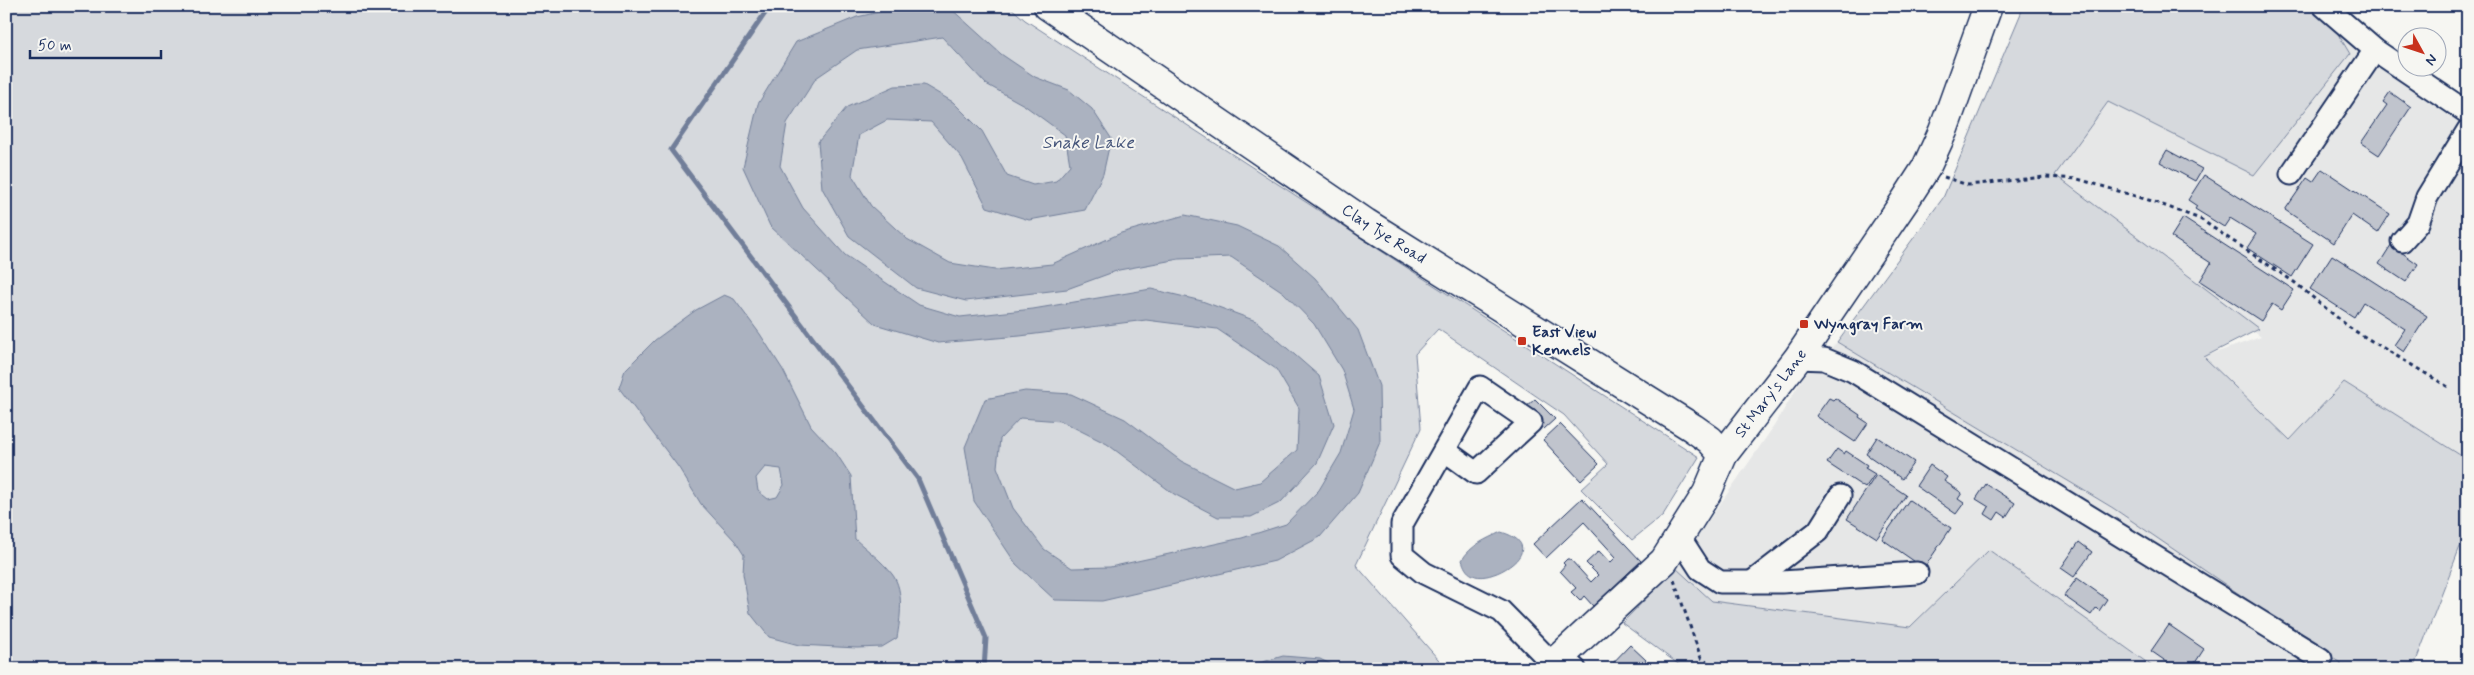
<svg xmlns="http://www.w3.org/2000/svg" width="2474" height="675" viewBox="0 0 2474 675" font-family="Mynerve,sans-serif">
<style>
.built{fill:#e6e7e7}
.green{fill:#d6d9dd;stroke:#78849e}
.water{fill:#abb2c0;stroke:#717e99;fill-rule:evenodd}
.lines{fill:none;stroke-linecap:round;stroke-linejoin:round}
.stream{stroke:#717e99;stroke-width:5}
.building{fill:#c0c4cd;stroke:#1b2f5e}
.minor-casing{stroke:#1b2f5e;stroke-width:25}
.major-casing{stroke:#1b2f5e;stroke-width:31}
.path{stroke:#1b2f5e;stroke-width:3;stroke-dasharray:4 4;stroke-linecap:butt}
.minor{stroke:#f6f6f2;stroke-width:21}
.major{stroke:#f6f6f2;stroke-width:28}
.poi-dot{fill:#c8321e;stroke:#f6f6f2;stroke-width:2}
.labels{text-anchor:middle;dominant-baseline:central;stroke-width:4;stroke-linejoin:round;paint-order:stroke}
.street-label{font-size:16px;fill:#1b2f5e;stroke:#f6f6f2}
.poi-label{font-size:16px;font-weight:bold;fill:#1b2f5e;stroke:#f6f6f2;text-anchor:start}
.water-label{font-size:18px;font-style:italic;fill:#46567b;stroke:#f6f6f2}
</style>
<rect width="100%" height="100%" fill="#f6f6f2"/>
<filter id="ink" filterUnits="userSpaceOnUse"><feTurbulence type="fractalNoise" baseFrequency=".02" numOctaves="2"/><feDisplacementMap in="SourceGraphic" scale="10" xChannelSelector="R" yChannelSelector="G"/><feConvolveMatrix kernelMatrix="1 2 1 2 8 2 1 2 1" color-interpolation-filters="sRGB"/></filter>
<g filter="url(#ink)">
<!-- built -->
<g class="built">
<path d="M2328,17l140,82v361l-124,-78 -54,58 -87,-83 58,-20 -206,-162 53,-73 146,73z"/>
<path d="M1837,342l276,166 236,161h-193l-167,-119 -79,77 -198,-26 -36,-33 98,-142 30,-50z"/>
</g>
<!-- green -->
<g class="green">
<path d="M6,6h1003l16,14 674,437 -36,58 -31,25 -51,-51 27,-25 -44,-49 -126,-86 -23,25 6,74 -65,137 89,102 -2,2h-1437z"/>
<path d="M2024,6h291l13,11 22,37 -96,121 -146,-73 -53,73 204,154 -55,28 86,83 54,-58 124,78v66l-55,143h-64l-236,-161 -276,-166 106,-144z"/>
<path d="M1989,550l167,119h-471l-63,-46 54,-55 36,33 198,26z"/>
</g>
<!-- water -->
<g class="water">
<path d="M906,6h42l53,48 34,23 34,13 23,19 19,29 -8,36 -18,36 -56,10 -42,-13 -25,-49 -31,-36 -44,-2 -28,15 -7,40 19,31 36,33 43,24 45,7 57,-6 69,-31 64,-18 52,11 42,20 36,32 43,52 21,56 1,56 -22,51 -38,44 -45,24 -173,40 -47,-1 -39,-36 -42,-63 -9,-54 20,-48 40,-8 46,3 54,25 56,42 54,27 25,-6 37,-32 2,-42 -23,-39 -59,-40 -71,-9 -126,16 -82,7 -63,-19 -105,-98 -27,-59 15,-63 38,-62 61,-25zM942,37l44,47 38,21 41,30 5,30 -14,16 -23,4 -26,-9 -25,-45 -29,-29 -29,-17 -29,1 -48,21 -29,35 4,46 27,48 67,52 50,13 101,-12 52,-19 60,-11 52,-2 52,35 31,32 28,46 12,39 -13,44 -22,37 -33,34 -44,14 -132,29 -38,1 -28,-19 -31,-41 -16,-41 3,-28 20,-21 41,3 46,23 67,50 44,23h33l30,-15 36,-39 17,-39 -15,-48 -63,-55 -54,-20 -51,-12 -118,20 -73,8 -41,-12 -74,-50 -42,-47 -23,-42 7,-43 29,-45 41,-28z"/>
<path d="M724,295l10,4 26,35 23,36 28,56 25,27 15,23 4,63c12,11 27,22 37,35 13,16 8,46 5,64l-15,9 -25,1 -58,-3 -30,-8 -19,-24 -7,-39 1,-19 -9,-14 -34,-37 -22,-36 -60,-80 6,-18 30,-30 41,-30zM765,467l16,2 3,16 -7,12 -9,2 -10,-8 -2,-13z"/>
<path d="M1501,532c53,15 -10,53 -28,43 -7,-3 -9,-9 -11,-15 9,-15 24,-21 39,-28z"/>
<path d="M1283,656l37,3 20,10h-269l5,-2 49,-2 42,3 79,-1z"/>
</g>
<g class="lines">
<!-- stream -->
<path class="stream" d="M770,6l-99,144 247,329 68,159 -2,31"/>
</g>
<!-- building -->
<g class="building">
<path d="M2390,92l21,15 -32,48 -18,-12 26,-38 -4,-3z"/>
<path d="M2167,150l35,19 -7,12 -35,-19z"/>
<path d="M2322,169l68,45 -12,19 -26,-18 -18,28 -49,-33 22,-32 6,4z"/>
<path d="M2204,175l109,69 -21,33 -45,-29 9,-14 -26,-16 -6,9 -29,-18 2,-3 -9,-6z"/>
<path d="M2183,218l111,72 -13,20 -9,-6 -11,17 -61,-40 11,-18 -40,-26z"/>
<path d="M2391,245l27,19 -12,18 -27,-18z"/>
<path d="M2332,255l95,61 -23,36 -10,-7 11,-16 -42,-27 -9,15 -44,-28z"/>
<path d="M1829,398l4,2 2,-2 25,17 -1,2 9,6 -13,19 -39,-26z"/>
<path d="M1535,399l20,20 -11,10 -19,-21z"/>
<path d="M1560,424l39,40 -18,17 -38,-41z"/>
<path d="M1877,437l37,25 -12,17 -36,-25z"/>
<path d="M1837,449l7,5 2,-3 21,14 -2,3 10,6 -10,14 -38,-25z"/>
<path d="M1930,465l17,12 -3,4 18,12 -4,6 6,4 -8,11 -40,-28z"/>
<path d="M1876,475l30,20 -29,43 -30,-19z"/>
<path d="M1986,484l29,19 -9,14 -7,-5 -5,8 -9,-6 4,-7 -13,-8z"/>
<path d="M1582,498l59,63 -48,45 -9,-10 -4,5 -9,-9 5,-4 -16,-17 5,-6 -2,-2 4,-4h3l21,23 7,-7 -12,-12 13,-12 11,12 6,-6 -32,-35 -38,36 -13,-14z"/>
<path d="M1909,500l42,28 -27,40 -42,-29z"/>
<path d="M2079,542l13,10 -18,25 -13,-9z"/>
<path d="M2077,578l30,21 -8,12 -3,-3 -5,7 -27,-19z"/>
<path d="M2169,625l35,24 -13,20h-14l-26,-18z"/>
<path d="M1630,645l16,15 -9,9h-30z"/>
</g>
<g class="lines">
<!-- minor casing -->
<g class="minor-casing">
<g id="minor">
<path d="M2324,6l51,44 93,63"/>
<path d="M2291,174l84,-124"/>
<path d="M2402,241l16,-18 9,-26 41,-67"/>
<path d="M1798,358l26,1 29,12 468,288"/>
<path d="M1444,450l32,23 55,-51 -51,-35 -78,137v31l22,18 77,38 52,53"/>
<path d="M1680,538l20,31 20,13h62l135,-9"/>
<path d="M1752,582l66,-51 22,-35"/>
<path d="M1560,656l15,13"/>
</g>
</g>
<!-- major casing -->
<g class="major-casing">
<g id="major">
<path id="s1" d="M1048,6l318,217 327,205 17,12 13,15"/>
<path id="s2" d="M1547,669l117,-108 43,-68 16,-38 75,-97 106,-156 22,-34 17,-37 45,-125"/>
</g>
</g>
<!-- path -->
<g class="path">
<path d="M1944,177l24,8 77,-8 33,2 74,22 48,18 94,63 56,46 100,60"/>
<path d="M1674,580l27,78 17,11"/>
</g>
<!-- minor -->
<use href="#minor" class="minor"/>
<!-- major -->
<use href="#major" class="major"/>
</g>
</g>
<!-- markers -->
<g class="poi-dot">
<rect x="1799" y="319" width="10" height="10" rx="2.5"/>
<rect x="1517" y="336" width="10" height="10" rx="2.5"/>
</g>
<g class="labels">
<!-- street labels -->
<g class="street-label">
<text stroke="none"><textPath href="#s1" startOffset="406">Clay Tye Road</textPath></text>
<text stroke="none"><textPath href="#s2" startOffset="359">St Mary's Lane</textPath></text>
</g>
<!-- poi labels -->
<g class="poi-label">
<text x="1814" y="324">Wyngray Farm</text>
<text x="1532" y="332">East View<tspan x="1532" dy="18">Kennels</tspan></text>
</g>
<!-- water labels -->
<g class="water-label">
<text x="1088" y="143">Snake Lake</text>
</g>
</g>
<!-- margin -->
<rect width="2474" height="675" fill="none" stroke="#f6f6f2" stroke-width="25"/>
<rect x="12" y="12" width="2449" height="650" fill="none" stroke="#1b2f5e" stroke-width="2" filter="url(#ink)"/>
<!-- north arrow -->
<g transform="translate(2422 52) rotate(130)"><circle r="24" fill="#f6f6f2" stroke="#9ea6b7"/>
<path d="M0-4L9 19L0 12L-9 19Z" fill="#c8321e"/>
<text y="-8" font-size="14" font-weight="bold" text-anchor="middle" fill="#1b2f5e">N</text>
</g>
<!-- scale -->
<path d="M30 50v8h131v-8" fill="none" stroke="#1b2f5e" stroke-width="2.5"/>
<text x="38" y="50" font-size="15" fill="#1b2f5e" stroke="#f6f6f2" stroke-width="4" paint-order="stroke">50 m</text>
</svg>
